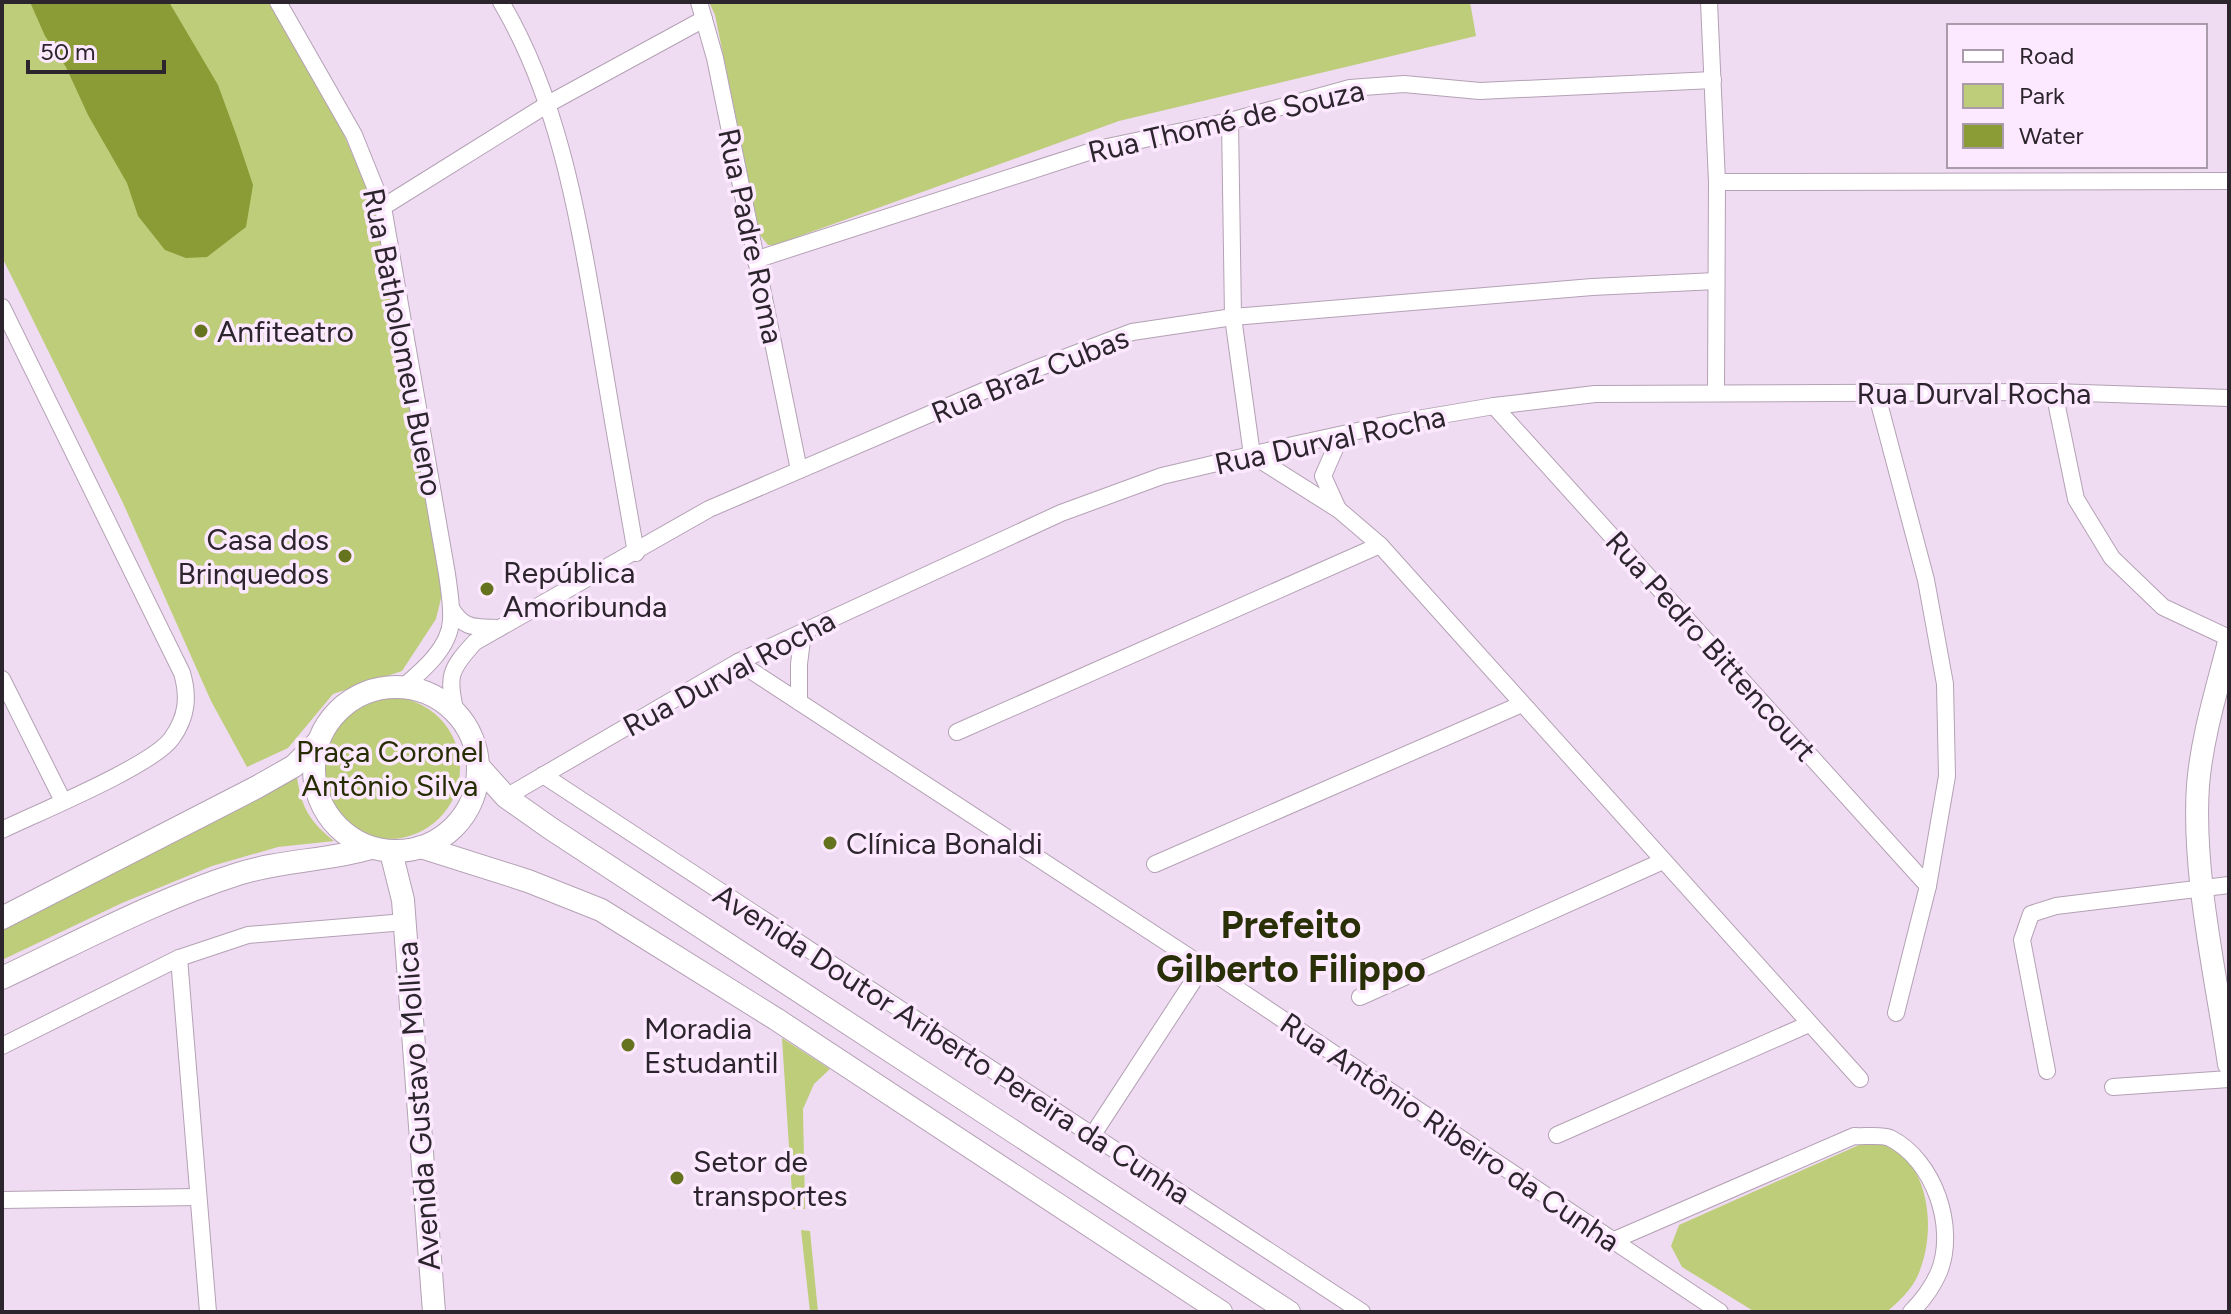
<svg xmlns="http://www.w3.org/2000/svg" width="2231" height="1314" viewBox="0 0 2231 1314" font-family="Figtree,sans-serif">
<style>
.green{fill:#bdcd7a}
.water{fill:#8b9b35}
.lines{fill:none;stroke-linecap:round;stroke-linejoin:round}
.street-casing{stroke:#b4a1b5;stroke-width:18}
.secondary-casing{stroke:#b4a1b5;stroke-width:24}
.street{stroke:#fff;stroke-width:16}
.secondary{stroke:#fff;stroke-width:22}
.poi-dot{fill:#66731e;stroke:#fde9ff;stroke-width:3}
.labels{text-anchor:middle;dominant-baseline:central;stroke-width:7;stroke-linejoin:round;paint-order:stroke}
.street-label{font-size:30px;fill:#2d252d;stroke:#fde9ff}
.poi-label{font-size:30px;fill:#2d252d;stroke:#fde9ff;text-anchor:start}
.park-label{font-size:30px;fill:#272d02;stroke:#fde9ff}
.district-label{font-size:38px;font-weight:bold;fill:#292f06;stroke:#fde9ff}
</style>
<rect width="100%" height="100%" fill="#f0dcf2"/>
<!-- green -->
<g class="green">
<path d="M2,2h271l60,108 41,94 44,256 25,130 -7,29 -34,52 -69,23 -45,54 -41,19 -36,-66 -88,-198 -121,-246z"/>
<path d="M709,2h761l6,34 -357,85 -344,124h-7l-8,-10 -45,-220z"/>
<circle cx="389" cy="768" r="71"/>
<path d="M297,777c4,30 13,45 37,64l-56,6 -66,19 -90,37 -120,57v-36z"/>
<path d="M782,1038l48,31 -16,15 -11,25 2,100h-12z"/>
<path d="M1884,1144c8,5 19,11 25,18 23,30 24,79 9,113 -6,14 -20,28 -32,37h-131l-73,-45 -11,-21 8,-21 180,-80z"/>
<path d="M801,1230l9,1 8,81h-8z"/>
</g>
<!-- water -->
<path class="water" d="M30,2h139l49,83 19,52 16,48 -7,42 -39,30 -21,1 -21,-8 -27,-34 -11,-33 -39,-68 -22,-48 -21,-31z"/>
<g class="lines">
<!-- street casing -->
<g class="street-casing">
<g id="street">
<path d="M278,2l76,133 29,72 64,367c2,15 5,31 4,46 -1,28 -29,51 -48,67"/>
<path d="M501,2c57,96 76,209 95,318 13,78 26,155 40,233"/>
<path d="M699,2l16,56 84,412"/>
<path d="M1709,2l8,180 -1,210"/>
<path d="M1230,121l3,196 19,138 87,55 41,35 480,534"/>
<path d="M1717,182l512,-1"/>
<path d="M383,207l165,-103 156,-85"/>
<path d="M755,260l343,-111 132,-28 120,-33 54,-4 76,7 233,-11"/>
<path d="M2,307l180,366c7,24 5,44 -10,65 -18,27 -135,75 -170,92"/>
<path d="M1876,392l50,188 19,104 2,92 -19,110 -32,127"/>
<path d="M2054,392l22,107 36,59 51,49 66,31"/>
<path d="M1494,406l434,480"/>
<path d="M1338,509l-15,-33 18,-41"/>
<path d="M451,608c13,22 25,19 48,20"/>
<path d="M738,662l465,304 517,346"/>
<path d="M2,679l61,122"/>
<path d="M799,702v-38l4,-32"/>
<path d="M456,713c-9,-36 -7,-43 19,-71l234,-133 321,-138 102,-39 101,-15 359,-30 124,-6"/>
<path d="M957,732l423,-187"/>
<path d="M543,775l819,537"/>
<path d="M506,797l232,-135 323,-149 101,-37 131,-31 101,-22 100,-17 101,-12 459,-2 175,6"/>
<path d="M1155,864l367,-160"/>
<path d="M179,958l29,354"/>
<path d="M1360,997l303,-136"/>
<path d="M2,1046l177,-88 69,-23 157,-13"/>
<path d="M2047,1071l-25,-131 9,-26 25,-8 173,-21"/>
<path d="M2113,1087l116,-8"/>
<path d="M1557,1135l252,-111"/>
<path d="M1092,1136l111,-170"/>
<path d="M2,1200l196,-3"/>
<path d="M1612,1241l242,-105c10,1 27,-2 36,2 44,22 67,89 49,134 -6,14 -17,29 -28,40"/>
</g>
</g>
<!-- secondary casing -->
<g class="secondary-casing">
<g id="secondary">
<path d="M2229,642c-12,47 -27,95 -31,143 -6,87 18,192 31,279"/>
<circle cx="396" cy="769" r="82"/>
<path d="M479,767l27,30 44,31 739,484"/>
<path d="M421,847l107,34 73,29 175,109 445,293"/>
<path d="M391,852l12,48 31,412"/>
<path d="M2,918l255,-131 37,-21 24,-24"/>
<path d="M2,978c77,-36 154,-78 236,-104 43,-14 89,-13 133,-26"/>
</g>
</g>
<!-- street -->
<use href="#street" class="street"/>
<!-- secondary -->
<use href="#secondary" class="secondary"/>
</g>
<!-- markers -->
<g class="poi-dot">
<circle cx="201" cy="331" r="8"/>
<circle cx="345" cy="556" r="8"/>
<circle cx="487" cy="589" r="8"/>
<circle cx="830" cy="843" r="8"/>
<circle cx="628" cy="1045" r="8"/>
<circle cx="677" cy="1178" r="8"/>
</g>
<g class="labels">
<!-- street labels -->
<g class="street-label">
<text transform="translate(1226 121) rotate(-13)">Rua Thomé de Souza</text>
<text transform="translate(751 236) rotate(78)">Rua Padre Roma</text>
<text transform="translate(403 342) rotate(79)">Rua Batholomeu Bueno</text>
<text transform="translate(1030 375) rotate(-22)">Rua Braz Cubas</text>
<text x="1974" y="393">Rua Durval Rocha</text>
<text transform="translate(1330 440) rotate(-12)">Rua Durval Rocha</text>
<text transform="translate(1711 646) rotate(48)">Rua Pedro Bittencourt</text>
<text transform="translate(729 673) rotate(-28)">Rua Durval Rocha</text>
<text transform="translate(952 1044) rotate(33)">Avenida Doutor Ariberto Pereira da Cunha</text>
<text transform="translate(418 1106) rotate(-94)">Avenida Gustavo Mollica</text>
<text transform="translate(1450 1132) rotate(34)">Rua Antônio Ribeiro da Cunha</text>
</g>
<!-- poi labels -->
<g class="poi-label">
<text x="217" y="331">Anfiteatro</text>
<text x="329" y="539" text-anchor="end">Casa dos<tspan x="329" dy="34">Brinquedos</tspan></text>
<text x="503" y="572">República<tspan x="503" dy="34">Amoribunda</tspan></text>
<text x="846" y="843">Clínica Bonaldi</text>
<text x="644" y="1028">Moradia<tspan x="644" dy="34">Estudantil</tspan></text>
<text x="693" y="1161">Setor de<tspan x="693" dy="34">transportes</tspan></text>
</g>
<!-- park labels -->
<g class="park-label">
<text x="390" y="751">Praça Coronel<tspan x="390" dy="34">Antônio Silva</tspan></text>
</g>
<!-- district labels -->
<g class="district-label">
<text x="1291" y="925">Prefeito<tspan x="1291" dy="44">Gilberto Filippo</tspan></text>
</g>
</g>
<!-- border -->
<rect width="2231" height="1314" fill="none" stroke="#2d252d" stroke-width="8"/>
<!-- legend -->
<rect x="1947" y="24" width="260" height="144" fill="#fde9ff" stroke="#aa9bab" stroke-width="2"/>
<rect x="1963" y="50" width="40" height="12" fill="#ffffff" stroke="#aa9bab" stroke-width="2"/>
<text x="2019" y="64" font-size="24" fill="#2d252d">Road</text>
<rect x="1963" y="84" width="40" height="24" fill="#bdcd7a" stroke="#aa9bab" stroke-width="2"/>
<text x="2019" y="104" font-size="24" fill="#2d252d">Park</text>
<rect x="1963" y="124" width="40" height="24" fill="#8b9b35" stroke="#aa9bab" stroke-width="2"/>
<text x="2019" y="144" font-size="24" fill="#2d252d">Water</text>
<!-- scale -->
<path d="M28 60v12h136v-12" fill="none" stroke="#2d252d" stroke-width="4"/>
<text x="40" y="60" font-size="24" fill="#2d252d" stroke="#fde9ff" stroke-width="6" paint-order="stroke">50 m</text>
</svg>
